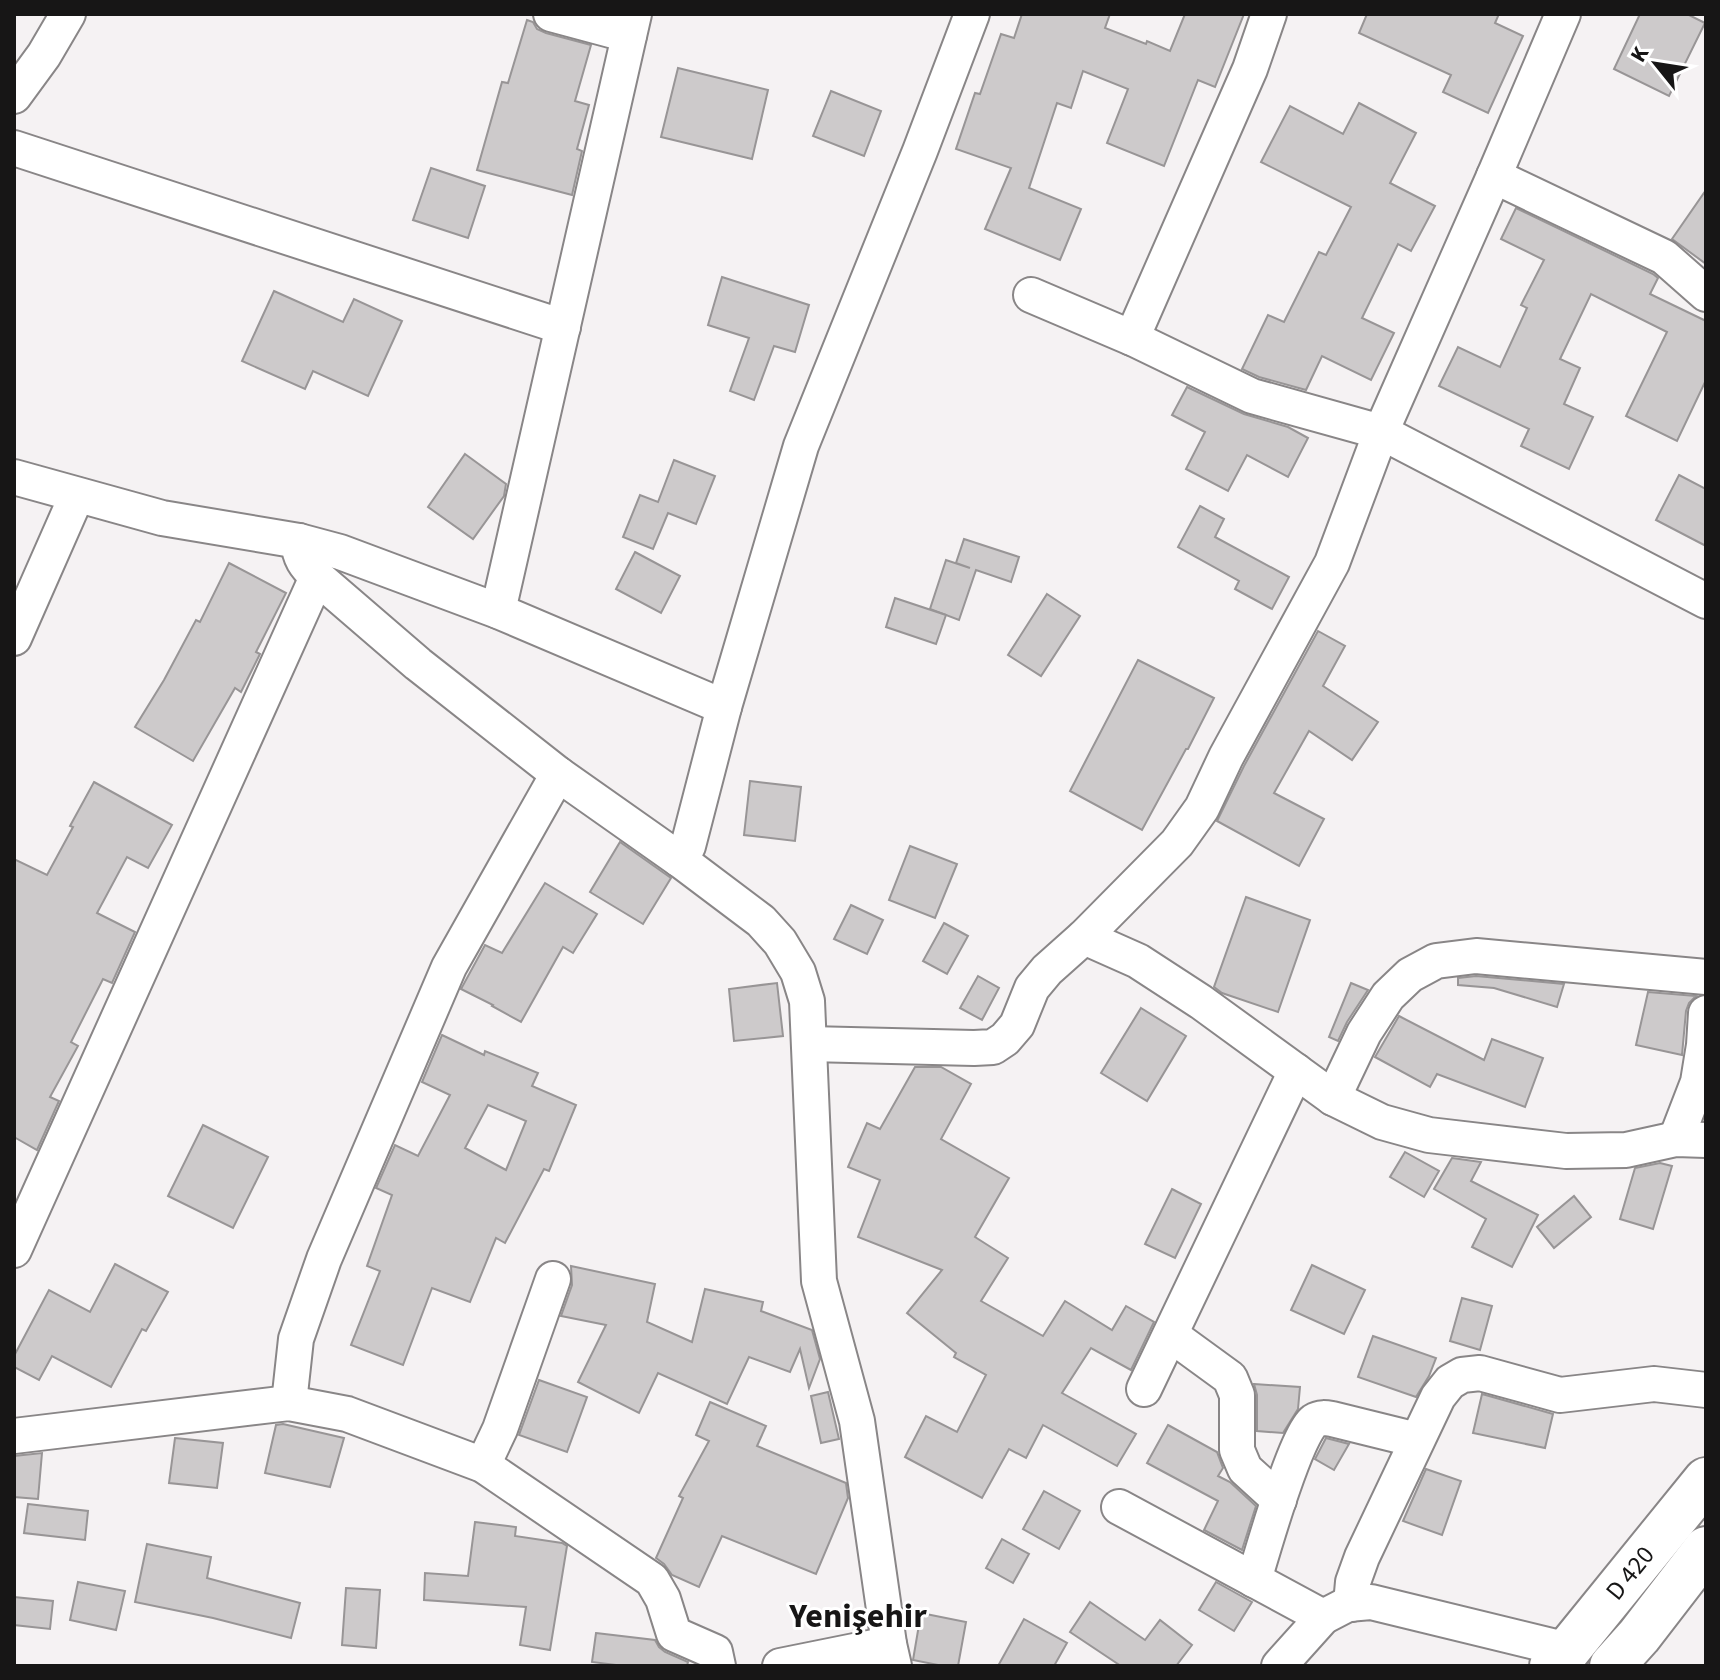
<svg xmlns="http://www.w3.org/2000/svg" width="1720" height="1680" viewBox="0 0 1720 1680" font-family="'Source Sans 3',sans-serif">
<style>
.building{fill:#cdcacb;stroke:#989596;stroke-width:2;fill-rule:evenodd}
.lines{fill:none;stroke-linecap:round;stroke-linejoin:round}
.minor-casing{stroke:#898687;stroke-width:38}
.highway-casing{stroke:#898687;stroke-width:48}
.minor{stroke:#fff;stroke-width:34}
.highway{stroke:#fff;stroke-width:44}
.labels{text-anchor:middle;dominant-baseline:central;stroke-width:6;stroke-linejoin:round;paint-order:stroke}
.street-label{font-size:26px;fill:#171616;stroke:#fff}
.district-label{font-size:34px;font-weight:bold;fill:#171616;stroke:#fff}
</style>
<rect width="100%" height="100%" fill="#f5f2f3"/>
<!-- building -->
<g class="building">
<path d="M1022,14h88l-5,14 41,16 1,-3 23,10 15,-37h59l-29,73 -17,-7 -34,86 -57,-23 21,-54 -45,-18 -12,37 -14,-5 -28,85 52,21 -21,51 -75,-31 26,-61 -55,-19 19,-56 5,1 21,-60 13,4z"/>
<path d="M1367,14h132l-4,9 28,13 -35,77 -45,-21 8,-17 -92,-42z"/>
<path d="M1640,14h47l18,9 -36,73 -55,-27z"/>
<path d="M527,20l6,2 4,7 9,4 45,12 -16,56 14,4 -12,44 5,2 -10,44 -95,-25 25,-88 6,1z"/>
<path d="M678,68l90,22 -16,69 -91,-22z"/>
<path d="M831,91l50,20 -17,45 -51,-20z"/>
<path d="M1359,103l57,30 -26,50 45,23 -24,45 -13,-7 -36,74 32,15 -23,47 -49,-24 -16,34 -47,-13 -17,-8 26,-54 16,7 35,-70 7,3 25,-48 -90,-45 29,-56 53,28z"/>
<path d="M431,168l54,18 -17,52 -55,-18z"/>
<path d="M1706,190v74l-34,-25z"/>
<path d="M1516,208l137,66 5,4 -8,16 56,27v59l-29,61 -51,-25 41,-84 -76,-38 -31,65 20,9 -16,36 29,13 -24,52 -48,-23 8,-17 -90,-43 19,-39 42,20 27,-59 -6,-3 23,-45 -43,-21z"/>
<path d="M722,277l87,28 -14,47 -21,-6 -20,54 -24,-9 19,-53 -41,-13z"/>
<path d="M274,291l69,31 11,-23 48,22 -34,75 -55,-25 -8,18 -63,-28z"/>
<path d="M1187,387l57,27 44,13 20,11 -20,39 -41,-22 -19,36 -42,-22 19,-37 -33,-17z"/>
<path d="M465,454l41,30 -2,12 -31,43 -45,-32z"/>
<path d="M674,460l41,16 -19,48 -28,-11 -15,36 -30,-12 17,-42 18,7z"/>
<path d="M1679,475l27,14v57l-50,-26z"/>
<path d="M1200,506l24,13 -9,18 74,40 -17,32 -37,-20 4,-8 -61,-34z"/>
<path d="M964,539l55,18 -8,25 -35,-12 -17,50 -29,-11 16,-49 24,8 -14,-5z"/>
<path d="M635,552l45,24 -19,37 -45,-24z"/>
<path d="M229,563l57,30 -30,59 4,2 -19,38 -6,-4 -42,73 -58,-34 29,-47 32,-60 4,2z"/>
<path d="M1047,594l33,22 -39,60 -33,-21z"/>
<path d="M895,598l51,17 -10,29 -50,-17z"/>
<path d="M1318,631l27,15 -22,40 55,36 -26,38 -43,-29 -35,62 50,26 -25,47 -82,-45 27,-55z"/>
<path d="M1138,660l76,38 -26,51h-2l-44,81 -72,-39z"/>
<path d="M750,781l51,6 -6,54 -51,-6z"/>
<path d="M94,782l78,43 -24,43 -21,-11 -30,56 38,19 -23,51 -9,-4 -32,63 7,4 -28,51 9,4 -22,49 -23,-13v-278l33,16 26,-48 -3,-1z"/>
<path d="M620,842l51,36 -28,46 -53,-32z"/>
<path d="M910,846l47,18 -22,54 -46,-18z"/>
<path d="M545,883l52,31 -24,39 -10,-6 -42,75 -29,-16 1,-1 -32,-16 24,-44 17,8z"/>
<path d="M1246,897l64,23 -32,92 -56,-19 -8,-6z"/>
<path d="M851,905l32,15 -16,34 -33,-15z"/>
<path d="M944,923l24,13 -21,38 -24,-13z"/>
<path d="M978,976l21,12 -17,32 -22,-12z"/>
<path d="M1476,976l88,8 -7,23 -63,-19 -36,-3v-7z"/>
<path d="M777,983l6,53 -49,5 -5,-52z"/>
<path d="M1351,983l17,7 -21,32 -9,19 -9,-4z"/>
<path d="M1648,992l48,4 -7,7 -3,8 -4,44 -46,-10z"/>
<path d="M1141,1008l45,28 -39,65 -46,-28z"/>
<path d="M1399,1016l85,44 8,-21 51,19 -18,49 -88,-33 -7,13 -55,-30z"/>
<path d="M442,1035l42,20 1,-4 53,22 -6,13 44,19 -27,66 -5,-2 -39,74 -9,-5 -26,64 -38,-14 -29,77 -52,-20 29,-74 -13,-5 25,-71 -16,-7 19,-43 23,11 32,-61 -28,-13zM488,1105l38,16 -20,49 -41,-22z"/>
<path d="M915,1067h26l30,17 -30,55 68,39 -34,59 33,21 -27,43 62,35 22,-35 47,29 14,-24 28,16 -23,48 -40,-22 -29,45 74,41 -19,32 -74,-41 -17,33 -17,-9 -27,49 -77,-41 21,-41 31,16 29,-57 -32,-18 2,-4 -49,-40 35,-43 -84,-33 22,-57 -32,-13 19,-44 13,6z"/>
<path d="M203,1125l65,32 -35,71 -65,-32z"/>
<path d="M1405,1152l34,19 -15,26 -34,-20z"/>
<path d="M1452,1158l29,4 -10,19 67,34 -26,52 -40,-20 14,-28 -52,-30z"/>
<path d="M1660,1163l12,3 -19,63 -33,-10 15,-51z"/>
<path d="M1172,1189l29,15 -26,54 -30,-14z"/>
<path d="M1574,1196l17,21 -37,31 -17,-21z"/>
<path d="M115,1264l53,28 -22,39 -4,-2 -31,58 -59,-31 -13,24 -25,-13v-11l35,-66 41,22z"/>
<path d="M1312,1265l53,25 -21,44 -53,-24z"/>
<path d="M571,1266l84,18 -8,38 45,20 13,-53 58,13 -2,9 51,19 8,29 -11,29 -9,-39 -10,23 -41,-15 -22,47 -69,-31 -19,40 -61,-31 28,-57 -45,-9 11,-31z"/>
<path d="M1462,1298l30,8 -12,44 -30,-9z"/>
<path d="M1373,1336l63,22 -7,18 -13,21 -58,-20z"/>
<path d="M539,1380l48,17 -20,55 -48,-17z"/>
<path d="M1254,1384l46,3 -2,22 -15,24 -26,-2v-36z"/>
<path d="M828,1392l11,47 -18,4 -10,-47z"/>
<path d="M1482,1394l71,20 -8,34 -72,-15z"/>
<path d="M710,1402l56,24 -9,20 89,37 2,15 -32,76 -94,-38 -23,51 -27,-12 -8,-11 -8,-6 27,-60 -4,-2 30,-55 -13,-6z"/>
<path d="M283,1424l61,14 -14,49 -65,-14 11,-48z"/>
<path d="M1168,1425l49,27 6,16 -5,8 12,6 26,24 -14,44 -38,-20 14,-29 -71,-38z"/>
<path d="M175,1438l48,5 -6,45 -48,-5z"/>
<path d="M1326,1438l23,6 -15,26 -19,-11z"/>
<path d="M42,1453l-4,46 -24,-2v-41z"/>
<path d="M1426,1469l35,12 -19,54 -39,-14z"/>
<path d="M1044,1491l36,20 -21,38 -36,-20z"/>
<path d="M28,1504l60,7 -3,29 -61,-7z"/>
<path d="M475,1522l41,5 -1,9 47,7 5,3 -17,104 -30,-5 6,-38 -102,-7 1,-27 43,3z"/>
<path d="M1002,1539l27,15 -16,29 -27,-15z"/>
<path d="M147,1544l64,13 -4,21 93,25 -9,35 -78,-20 -78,-16z"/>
<path d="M78,1582l47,9 -9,39 -46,-10z"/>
<path d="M1216,1582l36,20 -18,29 -35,-21z"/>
<path d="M346,1588l34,2 -4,58 -34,-3z"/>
<path d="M14,1597l39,4 -3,28 -36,-4z"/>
<path d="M1090,1602l55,38 15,-20 32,25 -16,21h-55l-51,-34z"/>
<path d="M921,1613l45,9 -8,44h-15l-30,-6z"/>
<path d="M1024,1619l43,24 -13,23h-56z"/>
<path d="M596,1633l59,7 4,7 6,5 23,10 -1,4h-63l-32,-4z"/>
</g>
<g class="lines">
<!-- minor casing -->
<g class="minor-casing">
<g id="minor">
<path d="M551,14l78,21"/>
<path d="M14,96l30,-41 24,-41"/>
<path d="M14,148l549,179"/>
<path d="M1494,176l170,81 42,37"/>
<path d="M1031,295l101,43 120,58 129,36 325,169"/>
<path d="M1132,338l118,-269 19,-55"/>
<path d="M14,477l148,41 137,23 41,11 158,59 226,96"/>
<path d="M299,541c-1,16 7,25 18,36l101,87 140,110 122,86 81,61 19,21 18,30 9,29 12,280 38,140 32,223 5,22"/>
<path d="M498,611l136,-597"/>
<path d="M14,638l63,-143"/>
<path d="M680,860l8,-14 36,-139 77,-261 119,-295 52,-137"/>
<path d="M1084,937l54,24 63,41 132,96 49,24 47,13 137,16 60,-1 50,-11 30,1"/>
<path d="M809,1044l165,4 19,-1 12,-8 12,-14 15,-37 15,-18 37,-33 93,-94 25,-35 24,-51 106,-194 49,-131 113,-256 69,-162"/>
<path d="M1333,1098l31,-65 24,-37 22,-21 26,-14 40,-5 230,21"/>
<path d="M1676,1139l22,-57 6,-37 2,-32"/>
<path d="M14,1250l303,-673"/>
<path d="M1171,1335l59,43 7,17v55l8,19 34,31"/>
<path d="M1144,1389l152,-318"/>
<path d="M289,1403l7,-64 28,-80 125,-292 109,-193"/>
<path d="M14,1436l275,-33 58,11 136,51 169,115 11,19 11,35 41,18 3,14"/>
<path d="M483,1465l17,-36 53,-150"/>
<path d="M1119,1507l204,110"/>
<path d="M1254,1580c8,-27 42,-146 60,-159 6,-4 12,-3 18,-2l85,21"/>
<path d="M1351,1604l2,-22 9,-25 76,-160 12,-15 12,-7 18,-2 80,22 94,-11 52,6"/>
<path d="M780,1666l109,-22"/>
<path d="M1279,1666l44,-49 25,-13 23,-2 197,48"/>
</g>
</g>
<!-- highway casing -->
<g class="highway-casing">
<g id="highway">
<path d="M1552,1666l16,-16 138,-170"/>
<path d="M1612,1666l27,-30 67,-87"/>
</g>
</g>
<!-- minor -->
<use href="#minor" class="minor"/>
<!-- highway -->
<use href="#highway" class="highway"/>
</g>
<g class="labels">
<!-- street labels -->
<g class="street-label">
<text transform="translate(1630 1573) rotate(-51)">D 420</text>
</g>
<!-- district labels -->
<g class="district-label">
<text x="858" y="1616">Yenişehir</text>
</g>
</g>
<!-- border -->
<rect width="1720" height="1680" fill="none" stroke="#171616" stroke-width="32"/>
<!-- north arrow -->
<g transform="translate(1656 64) rotate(300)" stroke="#ffffff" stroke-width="6" paint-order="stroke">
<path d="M0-6L14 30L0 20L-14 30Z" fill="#171616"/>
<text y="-12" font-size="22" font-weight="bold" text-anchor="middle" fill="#171616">K</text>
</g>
</svg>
